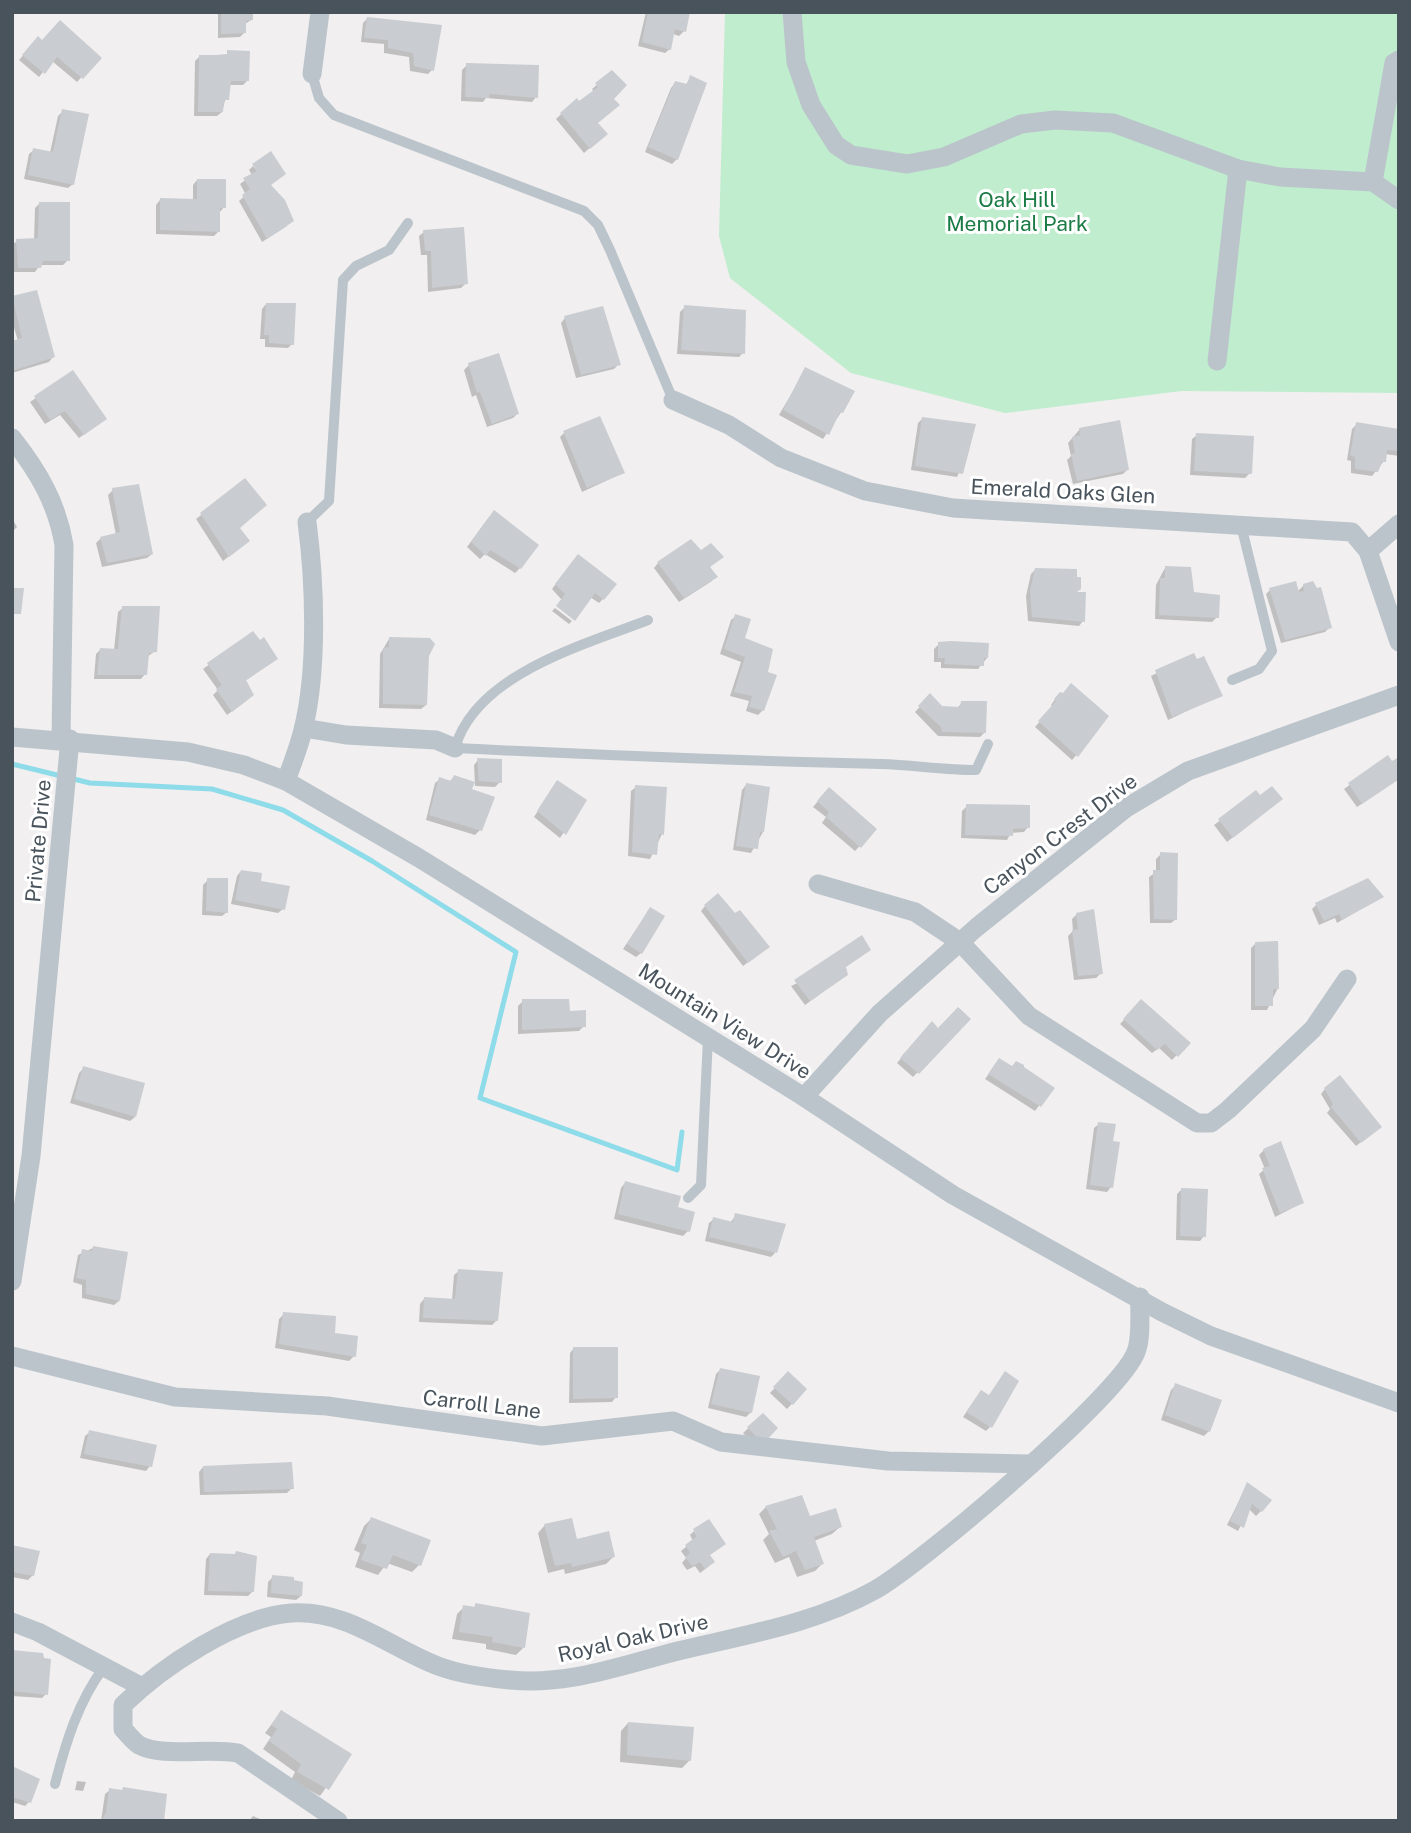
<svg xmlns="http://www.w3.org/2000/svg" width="1411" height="1833" viewBox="0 0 1411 1833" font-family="'Public Sans',sans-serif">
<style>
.green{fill:#bfedce}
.shadow{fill:#0003}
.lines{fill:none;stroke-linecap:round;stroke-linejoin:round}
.stream{stroke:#8edbe9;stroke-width:5}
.building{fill:#c9ccd1}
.lane{stroke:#bbc4cb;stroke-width:10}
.street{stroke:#bbc4cb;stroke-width:19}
.labels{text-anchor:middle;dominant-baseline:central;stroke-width:6;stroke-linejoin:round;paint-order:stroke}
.park-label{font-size:21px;fill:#1b7b45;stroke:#fff}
.street-label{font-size:21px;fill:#48535c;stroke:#fff}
</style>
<rect width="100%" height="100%" fill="#f1efef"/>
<!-- green -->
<path class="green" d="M725,12h674v381l-218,-2 -176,22 -154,-40 -121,-95 -11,-42z"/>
<!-- shadow -->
<g class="shadow">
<path d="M218,12h33v8l-6,4 -1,9 -4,4 -22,1z"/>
<path d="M646,12h42l-4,19 -5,5 -6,-2 -3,15 -5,4 -27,-7z"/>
<path d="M367,19l73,8 -8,43 -4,4 -18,-3 -1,-14 -25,-4v-9l-23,-2 2,-19z"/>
<path d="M38,39l61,19 -22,24 -25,-21 -13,16 -20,-17z"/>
<path d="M248,53v27l-5,5h-14l-7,27 -5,4h-23l1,-55 5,-5z"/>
<path d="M467,65l69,32 -4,5 -46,-4 -3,4 -22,-1 1,-31z"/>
<path d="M612,72l-1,27 -15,24 5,15 -17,15 -28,-34 20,-19 2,3 16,-11 -2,-3z"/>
<path d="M691,77l-14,82 -5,5 -27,-12 26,-64 4,-5 10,3z"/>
<path d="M63,111l10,73 -5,4 -44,-9 5,-25 5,-4 16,3 8,-37z"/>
<path d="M253,166l16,19 18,41 -25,16 -23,-41 7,-6 -6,-11 12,-9 -3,-5z"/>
<path d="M197,180l27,27 -5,6 -1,19 -4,4 -58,-2v-29l4,-5 33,1v-16z"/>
<path d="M39,204l29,56 -5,5h-23l-5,7h-21l-2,-27 5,-4 17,-1 1,-32z"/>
<path d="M424,232l42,51 -5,5 -33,4 -1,-37h-6l-2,-19z"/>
<path d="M35,292l18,65 -4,5 -37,11v-30l6,-2 -6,-20v-23z"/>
<path d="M266,304l26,40 -4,4 -23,-1v-8h-5l2,-30z"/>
<path d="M685,307l58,46 -4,4 -62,-3 3,-42z"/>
<path d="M565,318l54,46 -5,5 -38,9 -15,-55z"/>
<path d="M469,365l48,49 -4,4 -26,9 -11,-32 -4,2 -8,-27z"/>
<path d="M806,369l36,42 -19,28 -44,-24z"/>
<path d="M72,373l28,50 -21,15 -19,-23 -15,9 -15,-22z"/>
<path d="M922,419l52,6 -5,25 -12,27 -46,-7 7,-47z"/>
<path d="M1357,424l42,7v25l-14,-2 -1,7 -12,15 -21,-3v-12l-4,-1 5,-31z"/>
<path d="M1080,429l47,41 -4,4 -50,10 -6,-24 4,-4 -3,-13z"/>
<path d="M564,433l59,40 -41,19 -22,-55z"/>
<path d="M1197,435l53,38 -5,5 -55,-3 2,-36z"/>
<path d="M245,480l-7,48 5,17 -20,16 -27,-42z"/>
<path d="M113,490l39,64 -5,4 -45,9 -6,-24 5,-5 15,-3 -8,-40z"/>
<path d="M489,517l31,51 -5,5 -30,-19 -5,5 -13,-12z"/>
<path d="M12,518l5,9 -5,5z"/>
<path d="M573,561l30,38 -4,4 -9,-6 -29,2 -9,-10z"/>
<path d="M658,563l51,4 3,14 -33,21 -25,-34z"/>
<path d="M1165,568l28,14 -1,11 25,24 -5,5 -57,-3 1,-34z"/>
<path d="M1036,569l38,24 9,28 -4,5 -51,-5 -2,-25 5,-22z"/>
<path d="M1304,585l26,42 -5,5 -44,11 -15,-49 4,-4 27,2z"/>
<path d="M123,608l32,43 -8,6 -2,17 -4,5h-47l2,-25 4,-4h14l4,-38z"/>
<path d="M555,608l17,13 -3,3 -17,-13z"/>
<path d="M736,616l27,94 -5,5 -12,-4 3,-10 -19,-5 11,-34 -21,-8 11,-34z"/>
<path d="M252,634l19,29 -26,18 2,19 -20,15 -14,-20 5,-5 -15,-21z"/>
<path d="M389,639l39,17 -2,49 -5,4 -42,-1 1,-54z"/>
<path d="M939,644l48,14 -9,11 -37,-1v-6h-7v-13z"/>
<path d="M1193,655l28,40 -53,25 -17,-44z"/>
<path d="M930,696l12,11 15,1 5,-5 23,29 -5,5 -42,-1 -23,-24z"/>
<path d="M1056,698l38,37 -22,25 -37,-33 18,-20 -2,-2z"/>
<path d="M1387,757l12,22 -42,28 -13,-18z"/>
<path d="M478,760l22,22 -5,5 -20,-1 -1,-21z"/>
<path d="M454,777l16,13 10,40 -5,5 -49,-15 9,-37 5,-4 9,3z"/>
<path d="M746,785l17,47 -12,21 -18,-3 9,-60z"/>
<path d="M553,787l32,13 -25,38 -26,-21z"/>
<path d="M636,787l26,47 -12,25 -22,-3 3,-65z"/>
<path d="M825,793l50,37 -20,21 -33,-28 4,-6 -13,-10z"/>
<path d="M1256,793l20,10 -49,39 -13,-17z"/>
<path d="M967,806l61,21 -4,5 -13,1 -4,7 -46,-2 1,-27z"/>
<path d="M1161,854l15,65 -5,4h-21l-1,-46 7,-5v-13z"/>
<path d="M241,871l17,11 25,27 -5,4 -47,-9 6,-28z"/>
<path d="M208,880l19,32 -5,4 -20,-1 1,-30z"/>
<path d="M1381,897l-44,26 -2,-5 -16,7 -7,-16 4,-4z"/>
<path d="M705,906l58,45 -20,15 -42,-55z"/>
<path d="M650,909l-9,44 -5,4 -13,-8z"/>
<path d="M1077,914l24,59 -5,5 -22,2 -6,-44 5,-5 -1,-12z"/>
<path d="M1256,943l22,45 -11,22h-16v-62z"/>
<path d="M869,950l-25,18 -3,11 -36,26 -14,-19z"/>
<path d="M523,1001l45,11 16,14 -5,5 -61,3v-28z"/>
<path d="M1141,1002l47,41 -16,17 -13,-12 -7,5 -32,-29z"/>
<path d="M969,1019l-56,58 -16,-14 30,-35 11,2z"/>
<path d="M999,1060l53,28 -17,23 -50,-32z"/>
<path d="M84,1068l51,49 -5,4 -60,-18 9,-30z"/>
<path d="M1325,1089l50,42 -19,15 -29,-33 3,-4 -9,-15z"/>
<path d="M1099,1124l12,19v44l-4,5 -21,-3 8,-61z"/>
<path d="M1264,1150l38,53 -27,14 -16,-43 6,-5 -6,-14z"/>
<path d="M625,1183l51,25 12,23 -5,5 -69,-17 7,-31z"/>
<path d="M1182,1189l22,47 -4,5 -24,-1 1,-46z"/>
<path d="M736,1215l39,38 -4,4 -66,-16 4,-18 5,-4 16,4z"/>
<path d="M93,1248l26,53 -5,4 -32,-7v-13l-9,-3 5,-27z"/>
<path d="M459,1271l38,49 -5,5 -73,-3 1,-18 4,-5 28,1 2,-25z"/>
<path d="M284,1314l49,21 21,21 -5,5 -74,-13 4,-29z"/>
<path d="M574,1348l42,49 -4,5 -43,1 1,-50z"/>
<path d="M721,1369l30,43 -5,5 -38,-9 8,-34z"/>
<path d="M788,1374l17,16 -18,19 -17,-16z"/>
<path d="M1176,1385l33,46 -5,5 -43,-16 10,-30z"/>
<path d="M977,1397l13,30 -4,4 -23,-14z"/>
<path d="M763,1415l-6,32 -14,-14z"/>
<path d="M90,1432l60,34 -4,5 -66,-13 5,-22z"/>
<path d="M203,1467l89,21 -5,5 -87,2 -1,-23z"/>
<path d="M1247,1485l14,26 -5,5 -7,-7 -11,22 -11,-6z"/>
<path d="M766,1507l74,20 -8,7 -18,7 8,23 -7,7 -18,6 -8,-20 -14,6 -12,-23 6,-6 -10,-20z"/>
<path d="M371,1519l48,46 -7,7 -25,-9 -9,12 -23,-8 5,-14 -6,-3 10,-24z"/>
<path d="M545,1525l30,16 38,16 -7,7 -41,10 -1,-5 -16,4 -10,-40z"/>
<path d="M694,1531l15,25 -1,11 -8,6 -5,-7 -8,4 -5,-7 4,-5 -5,-7 12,-10 -3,-6z"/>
<path d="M12,1547l21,28 -5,5 -16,-3z"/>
<path d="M237,1553h9l7,38 -5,5 -44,-1 2,-36 4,-5 23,2z"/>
<path d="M273,1577l28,19 -5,4 -29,-3 1,-15z"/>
<path d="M476,1605l47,43 -7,7 -30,-6v-5l-34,-5 5,-25 7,-7 9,1z"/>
<path d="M12,1652l34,42 -4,4 -30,-2z"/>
<path d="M281,1712l69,42 -30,42 -29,-16 4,-8 -32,-23 8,-12 -6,-4z"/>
<path d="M628,1723l62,37 -8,8 -62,-6 1,-31z"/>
<path d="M12,1768l17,34 -4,4 -13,-4z"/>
<path d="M77,1781l9,1 -3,9 -8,-1z"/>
<path d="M110,1790l52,31h-61l4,-27z"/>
<path d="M253,1816l12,5h-16z"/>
</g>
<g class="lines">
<!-- stream -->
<path class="stream" d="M12,764l78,19 122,6 71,21 89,51 144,91 -36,146 197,72 5,-38"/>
</g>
<!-- building -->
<g class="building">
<path d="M221,12h32v8l-7,1v12l-25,1z"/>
<path d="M648,12h42l-4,20 -11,-3 -4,21 -29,-8z"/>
<path d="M367,17l75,8 -8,46 -20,-5 -1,-13 -25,-5v-8l-24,-2z"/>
<path d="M60,20l42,38 -19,21 -26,-22 -12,17 -23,-19 16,-19 4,4z"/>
<path d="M227,50l23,1 -1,30h-18l-2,19h-5l-1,12h-25l1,-57h28z"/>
<path d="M466,63l73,2 -1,33 -48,-4 -1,4 -24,-1z"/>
<path d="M612,70l15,15 -13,14 6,6 -22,18 10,11 -18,15 -30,-36 17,-15 2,3 19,-14 -3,-4z"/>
<path d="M690,75l17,8 -29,77 -30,-13 27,-66 12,3z"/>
<path d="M62,109l27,5 -15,71 -46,-10 5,-27 20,4z"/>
<path d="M271,151l15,23 -15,11 14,15 9,21 -27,18 -25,-44 8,-6 -7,-11 14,-7 -5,-7z"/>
<path d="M197,179h29v29h-6v24l-60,-2v-32l37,1z"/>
<path d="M39,202h31v59h-27l-2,7h-23l-2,-29 22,-1z"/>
<path d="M464,227l4,57 -36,4 -1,-37h-6l-2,-21z"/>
<path d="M37,290l18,67 -43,14v-30l10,-3 -10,-42z"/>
<path d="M266,303h30l-2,42 -25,-2v-8h-5z"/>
<path d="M684,305l62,5 -1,44 -64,-4z"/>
<path d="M603,306l18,59 -40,10 -17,-59z"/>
<path d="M499,353l20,61 -27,10 -12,-32 -3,1 -9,-30z"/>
<path d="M805,367l50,24 -12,22 -3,-1 -11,23 -46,-25z"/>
<path d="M73,370l34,49 -23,16 -19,-24 -15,9 -16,-24z"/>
<path d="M600,416l25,57 -38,15 -24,-57z"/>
<path d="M922,417l54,7 -13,50 -48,-8z"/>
<path d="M1120,420l9,50 -52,11 -6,-27 4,-1 -3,-16 8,-2 -1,-7z"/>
<path d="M1356,422l43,7v22l-12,-1 -1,12h-4l-4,10 -23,-3v-12l-5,-2z"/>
<path d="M1196,433l58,3 -2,38 -58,-3z"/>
<path d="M245,478l22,27 -27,23 10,13 -21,16 -29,-44z"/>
<path d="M139,484l14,70 -46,9 -7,-26 20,-5 -8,-44z"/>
<path d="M494,510l45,35 -18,24 -31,-19 -4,6 -15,-14z"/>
<path d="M691,539l10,11 10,-7 13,14 -14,10 8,10 -34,21 -27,-36z"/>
<path d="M578,554l39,30 -13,16 -9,-7 -20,28 -19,-15 9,-12 -10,-10z"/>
<path d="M1165,566l26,1 3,25 26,3 -1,23 -60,-3 1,-37h5z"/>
<path d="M1035,568l42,1v8h4v12l-4,3h9l-1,30 -53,-5 -2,-27z"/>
<path d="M1296,581l3,11 5,-1 -1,-7 10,-3 4,7 4,-1 11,41 -47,12 -16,-52z"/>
<path d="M12,588h12l-3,26h-9z"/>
<path d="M122,606h38l-3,46 -8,1 -2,22h-50l3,-27 18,1z"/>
<path d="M735,614l16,5 -6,19 28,11 -5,23 9,3 -13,36 -15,-4 3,-11 -18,-4 11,-35 -21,-8z"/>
<path d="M253,631l7,9 4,-3 14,22 -32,21 8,15 -22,17 -16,-23 6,-4 -15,-22z"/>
<path d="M389,637l41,1 5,6 -6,12 -2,49 -44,-1v-56l6,-1z"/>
<path d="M950,641l39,2 -1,15h-4v8l-40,-2 1,-6h-7v-16z"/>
<path d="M1194,653l3,6 7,-3 19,40 -51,21 -17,-47z"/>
<path d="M1071,683l38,33 -31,41 -40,-36 18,-20 -2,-2 6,-7 3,1z"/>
<path d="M930,693l12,13 18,1 1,-6h26l-1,32 -44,-1 -1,-5 -23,-21z"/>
<path d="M1388,755l4,6 7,-4v22l-37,25 -14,-21z"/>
<path d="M477,758l25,1v24l-23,-2z"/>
<path d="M454,775l21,7 -3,7 23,8 -13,34 -53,-16 10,-38 12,4z"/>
<path d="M557,780l30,20 -21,35 -29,-24z"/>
<path d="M746,783l24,4 -6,45h-4l-2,17 -22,-3z"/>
<path d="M635,785l32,2 -3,48 -5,-1 -2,21 -25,-3z"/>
<path d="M1272,786l11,13 -50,39 -15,-19 38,-29 4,5z"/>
<path d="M829,787l48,42 -16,19 -35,-31 3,-5 -12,-11z"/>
<path d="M966,804l64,1v23l-17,1v7l-48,-1z"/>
<path d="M1160,852l18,1 -1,67 -23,-1 -1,-49h7z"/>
<path d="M241,870l21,3 -1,8 29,5 -5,24 -50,-10z"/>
<path d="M207,878h21v35l-22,-2z"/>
<path d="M1368,878l16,19 -42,23 -3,-6 -15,7 -9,-18z"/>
<path d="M718,893l17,20 5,-3 30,37 -22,16 -44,-58z"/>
<path d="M650,907l15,9 -23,38 -15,-10z"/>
<path d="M1094,909l9,65 -25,2 -6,-46 6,-1 -2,-16z"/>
<path d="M862,935l9,15 -25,17 2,8 -38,26 -16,-21z"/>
<path d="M1278,941l1,48h-6v17h-18v-64z"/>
<path d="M522,999h47l1,12 16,-1v17l-64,3z"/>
<path d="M1141,999l50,44 -13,14 -13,-13 -8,6 -34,-31z"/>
<path d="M958,1007l13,12 -52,55 -19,-16 32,-37 6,7z"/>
<path d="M999,1058l13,8 4,-5 8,4v2l31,21 -14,19 -53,-33z"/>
<path d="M83,1066l62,17 -9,34 -62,-18z"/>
<path d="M1340,1075l42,52 -21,16 -30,-36 2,-3 -9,-16z"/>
<path d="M1098,1122l18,2 -3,17 7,1 -7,46 -23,-3z"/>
<path d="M1281,1141l23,62 -24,10 -18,-45 8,-2 -7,-17z"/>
<path d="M625,1181l56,15 -3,11 17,5 -5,20 -72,-18z"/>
<path d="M1181,1188l27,1 -2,48 -26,-1z"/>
<path d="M735,1213l51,11 -9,29 -68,-16 4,-20 20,5z"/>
<path d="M93,1246l35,6 -8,49 -34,-7v-14l-10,-2 6,-29 10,2z"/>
<path d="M458,1269l45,3 -5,49 -75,-3 1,-21 31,2z"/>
<path d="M283,1312l53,4 -1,17 23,3 -2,21 -77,-13z"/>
<path d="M573,1347h45v51l-45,1z"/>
<path d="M720,1368l40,8 -8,37 -41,-9z"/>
<path d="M788,1371l19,18 -14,16 -20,-18z"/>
<path d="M1005,1371l14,10 -27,47 -26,-16 15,-22 8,5z"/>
<path d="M1175,1383l47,17 -12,32 -45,-17z"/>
<path d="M763,1413l15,15 -15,16 -16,-17z"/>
<path d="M89,1430l68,15 -5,22 -68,-13z"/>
<path d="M292,1462l2,27 -90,3 -1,-26z"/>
<path d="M1247,1482l25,18 -10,12 -10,-8 -8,24 -14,-7z"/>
<path d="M802,1495l8,21 26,-8 6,19 -28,10 10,27 -19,6 -9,-19 -13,6 -14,-26 8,-2 -12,-23z"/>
<path d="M371,1517l60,23 -10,26 -28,-11 -6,14 -26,-9 6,-15 -6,-2z"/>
<path d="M572,1518l5,21 32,-8 6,26 -43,10 -1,-4 -16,3 -11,-42z"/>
<path d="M709,1519l17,25 -16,11 5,7 -10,7 -5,-7 -8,4 -7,-9 5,-4 -5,-8 12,-9 -4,-7z"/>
<path d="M12,1545l28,6 -6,25 -22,-4z"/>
<path d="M236,1551l21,5 -3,36 -46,-1 2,-38 25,1z"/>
<path d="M272,1575l22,2v3l9,2 -1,14 -31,-3z"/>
<path d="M475,1603l55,10 -5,35 -33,-6 1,-5 -34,-5 4,-27 12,2z"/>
<path d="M12,1650l31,3 1,5 7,1 -3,36 -36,-4z"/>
<path d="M281,1710l71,44 -23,36 -32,-18 4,-8 -32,-23 8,-12 -6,-4z"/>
<path d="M628,1722l66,5 -3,34 -64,-6z"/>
<path d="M12,1766l28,13 -9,24 -19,-6z"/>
<path d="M123,1787l44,7 -3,27h-63l5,-8 3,-25 13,2z"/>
</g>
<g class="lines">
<!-- lane -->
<g class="lane">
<path d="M312,74l7,24 15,17 250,96 14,14 12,25 63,150"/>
<path d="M307,522l22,-21 14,-221 13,-14 33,-16 19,-27"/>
<path d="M648,620c-64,25 -172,54 -193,128 142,7 284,13 426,16 32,1 63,6 95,6l12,-26"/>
<path d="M1232,680l27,-11 13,-18 -31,-126"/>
<path d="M688,1198l13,-13 7,-147"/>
<path d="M55,1784c11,-42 23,-82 49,-117"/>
</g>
<!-- street -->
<g class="street">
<path d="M792,12l4,50 15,43 25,40 15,10 56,9 37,-7 77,-33 34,-4 58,3 125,46 42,8 93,5 26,18"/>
<path d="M312,74l8,-62"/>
<path d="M1373,182l21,-119 5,-3"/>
<path d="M1217,361l21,-192"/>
<path d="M673,400l56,25 52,33 84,33 88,17 399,24 16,19 31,91"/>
<path d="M12,438c26,33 45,65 52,107l-3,193"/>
<path d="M1368,551l31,-27"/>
<path d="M304,728l42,7 90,5 19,8"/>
<path d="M12,737l176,15 56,13 42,16 133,77 385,239 149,98 209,117 49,24 188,67"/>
<path d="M286,781c6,-17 13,-34 17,-51 15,-60 12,-147 4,-208"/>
<path d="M818,884l97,28 45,30 69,74 168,107h14l17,-13 85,-81 34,-50"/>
<path d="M804,1097l76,-84 97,-86 149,-119 62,-37 211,-76"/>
<path d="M12,1281l19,-125 39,-417"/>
<path d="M12,1356l163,41 152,9 215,30 131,-15 48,21 167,19 142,3"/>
<path d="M12,1622l26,10 104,55"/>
<path d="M338,1821l-100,-68c-28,-6 -76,5 -99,-8 -6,-4 -11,-11 -16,-16v-24c39,-38 113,-88 168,-92 55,-4 98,34 147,53 21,8 50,12 72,14 57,6 113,-15 168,-29 66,-16 136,-27 197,-61 45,-25 245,-195 261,-238 6,-15 3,-39 4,-55"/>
</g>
</g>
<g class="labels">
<!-- park labels -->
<g class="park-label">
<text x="1017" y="199">Oak Hill<tspan x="1017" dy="24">Memorial Park</tspan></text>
</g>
<!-- street labels -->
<g class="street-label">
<text transform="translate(1063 491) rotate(3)">Emerald Oaks Glen</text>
<text transform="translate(1060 834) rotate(-37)">Canyon Crest Drive</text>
<text transform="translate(38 841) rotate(-85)">Private Drive</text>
<text transform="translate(725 1021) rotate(32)">Mountain View Drive</text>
<text transform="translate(482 1404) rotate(7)">Carroll Lane</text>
<text transform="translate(633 1638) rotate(-13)">Royal Oak Drive</text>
</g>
</g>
<!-- border -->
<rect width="1411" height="1833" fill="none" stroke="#48535c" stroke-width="28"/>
</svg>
